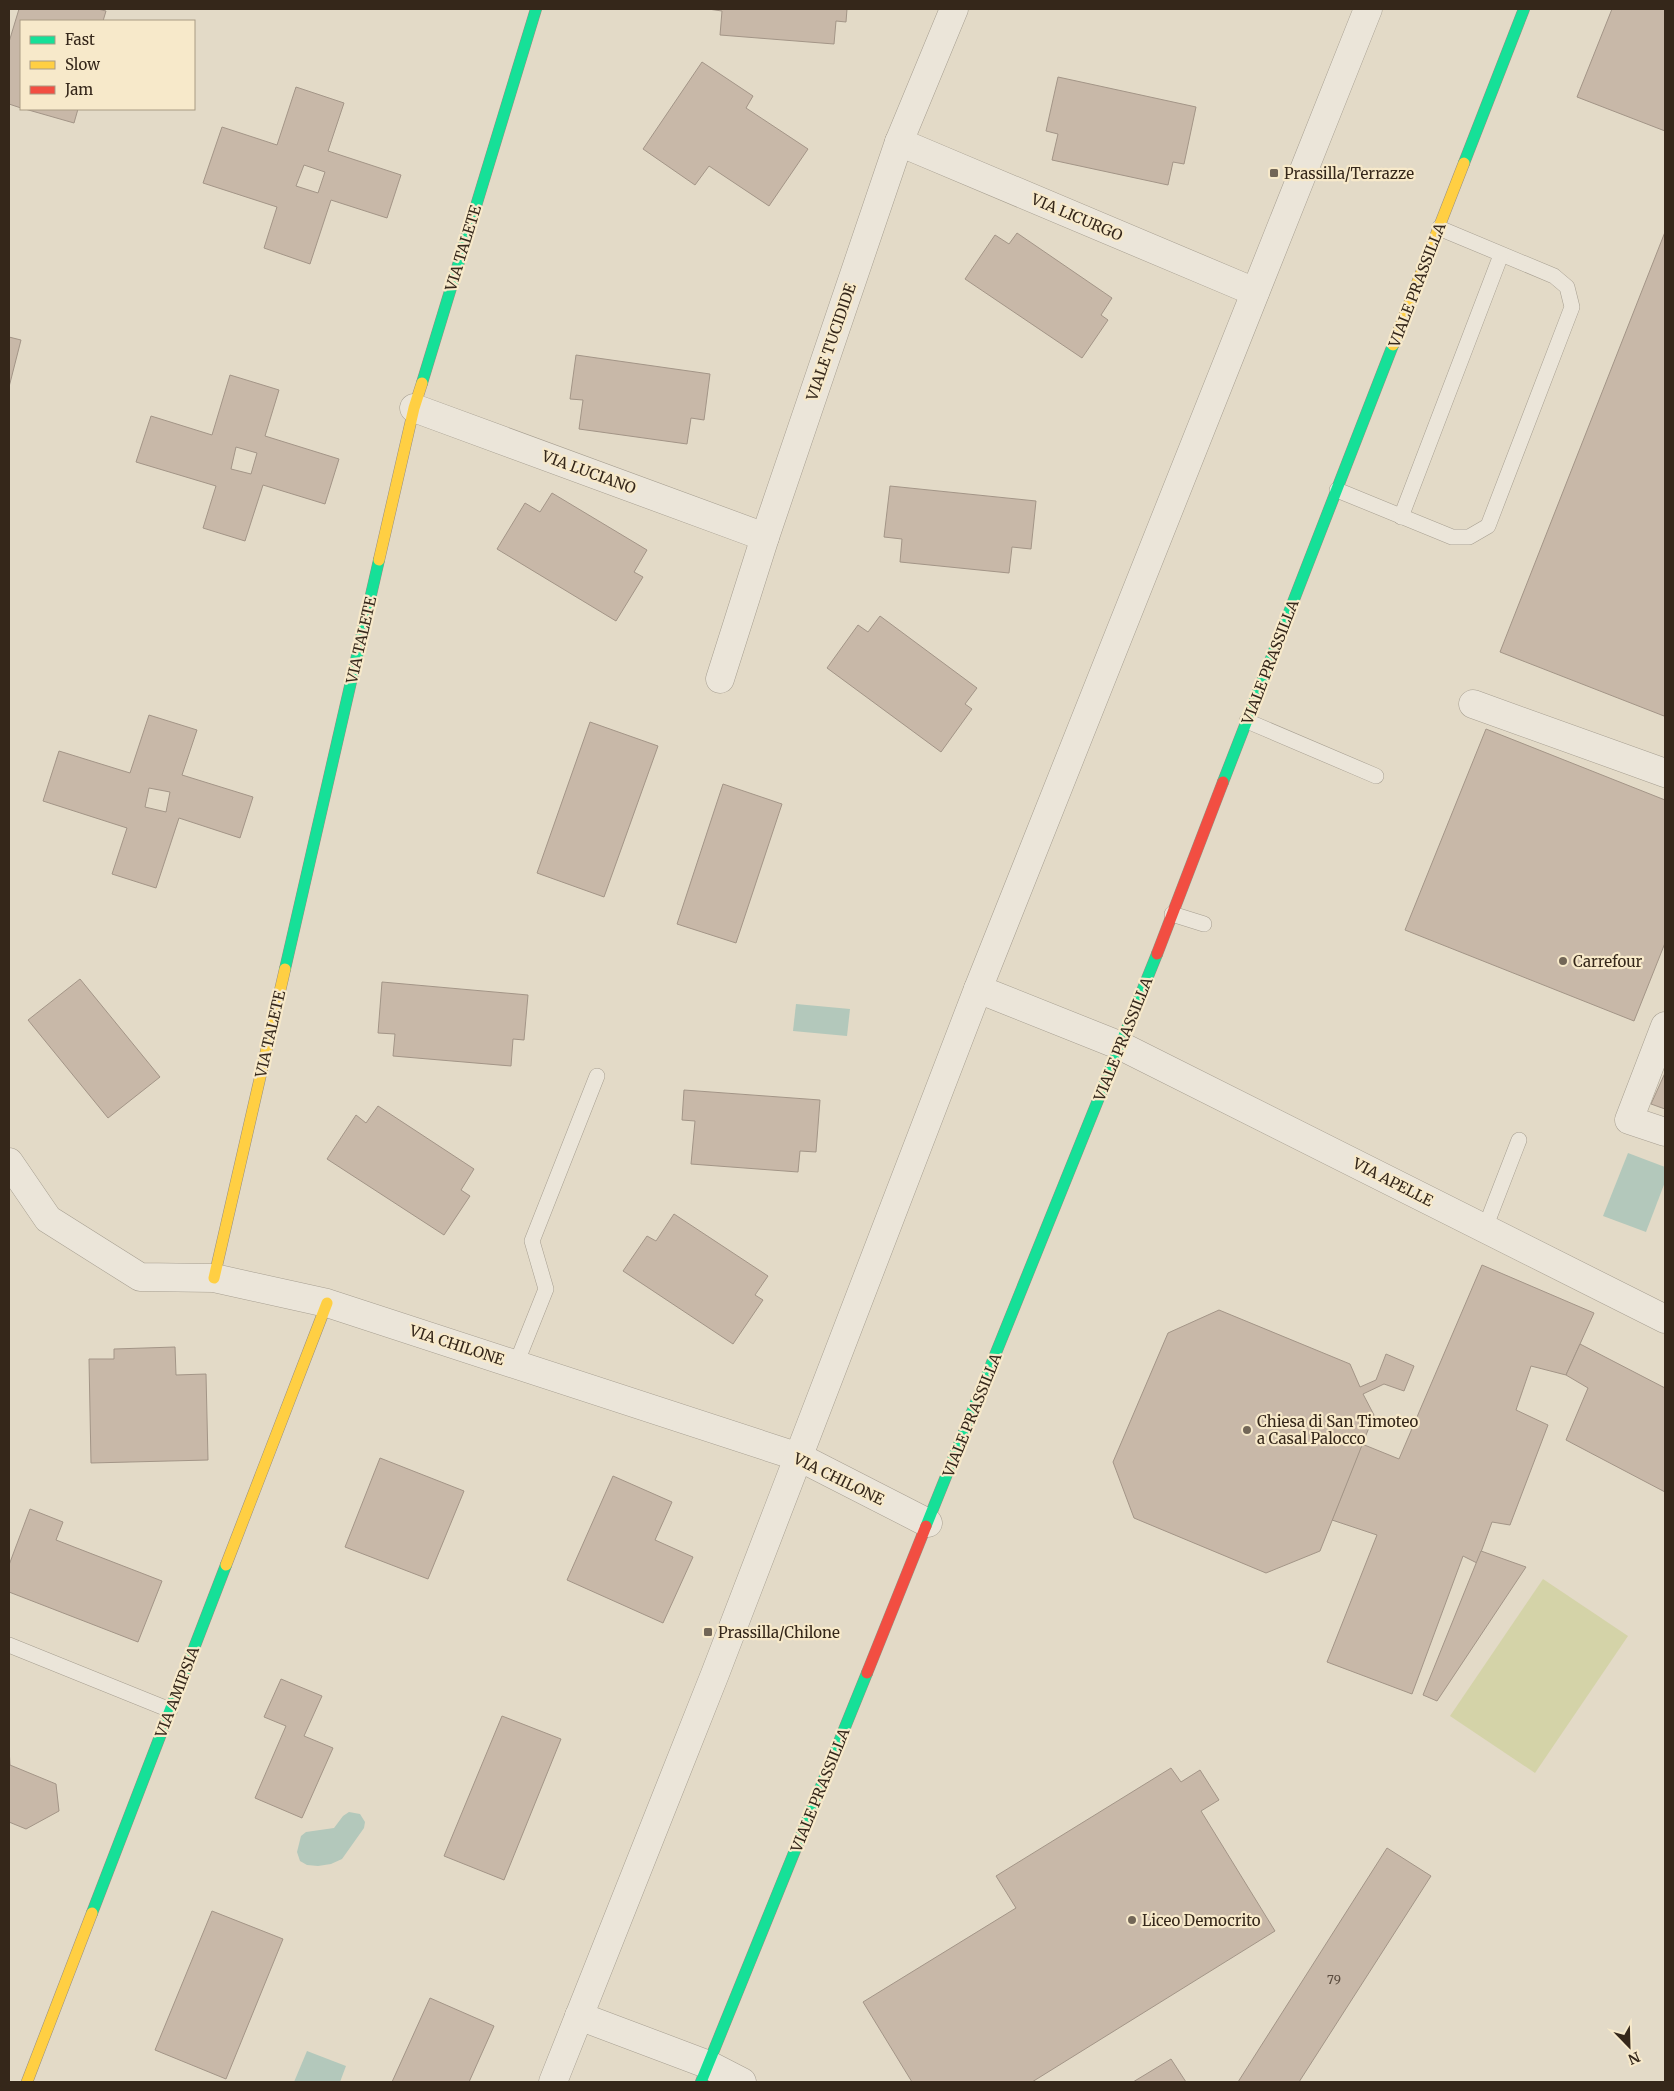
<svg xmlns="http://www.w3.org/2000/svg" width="1674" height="2091" viewBox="0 0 1674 2091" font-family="Merriweather,serif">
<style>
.green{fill:#d4d3a8}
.water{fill:#b3c8bb}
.building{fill:#c8b8a8;stroke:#a39587;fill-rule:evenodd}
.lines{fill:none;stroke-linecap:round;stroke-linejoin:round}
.lane-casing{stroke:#a79f91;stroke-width:16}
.street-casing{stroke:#a79f91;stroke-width:29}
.fast-casing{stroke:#978e81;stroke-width:12}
.slow-casing{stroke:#978e81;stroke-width:12}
.jam-casing{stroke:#978e81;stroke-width:12}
.lane{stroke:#ebe5d9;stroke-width:15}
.street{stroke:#ebe5d9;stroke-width:28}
.fast{stroke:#16e098;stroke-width:11}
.slow{stroke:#ffcf43;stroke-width:11}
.jam{stroke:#f24e42;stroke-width:11}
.poi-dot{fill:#726657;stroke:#f7e9ca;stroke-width:2}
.labels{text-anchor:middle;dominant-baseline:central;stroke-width:4.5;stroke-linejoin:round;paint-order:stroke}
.number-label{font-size:12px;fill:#5a4b3e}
.poi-label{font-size:15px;fill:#35271a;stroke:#f7e9ca;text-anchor:start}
.street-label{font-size:15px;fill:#35271a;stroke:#f7e9ca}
</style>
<rect width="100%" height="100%" fill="#e3dac7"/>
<!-- green -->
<path class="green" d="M1543,1579l85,57 -93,137 -85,-57z"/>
<!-- water -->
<g class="water">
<path d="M796,1004l54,5 -3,27 -54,-5z"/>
<path d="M1628,1153l37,14v15l-19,50 -43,-16z"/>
<path d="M349,1812l11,2 5,8 -1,6 -22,31 -11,5 -13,2 -11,-1 -7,-4 -3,-9 4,-16 5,-4 28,-4 9,-12z"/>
<path d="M307,2051l39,15 -6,16h-46z"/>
</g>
<!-- building -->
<g class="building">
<path d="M19,9h79l8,2 -3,10h-82v87l-12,-4v-62z"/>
<path d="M708,9h139l-1,13 -10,-1 -2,23 -114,-9 2,-24z"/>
<path d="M1612,9h53v122l-88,-34z"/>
<path d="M702,62l51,34 -7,12 62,41 -39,57 -60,-40 -14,19 -52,-36z"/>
<path d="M1058,77l138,30 -12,57 -11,-2 -5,23 -116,-25 6,-26 -12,-3z"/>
<path d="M296,87l48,16 -16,48 73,24 -14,43 -56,-18 -21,64 -46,-16 13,-41 -74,-24 19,-56 55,18zM304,165l21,7 -7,21 -22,-7z"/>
<path d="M25,109h53l-4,14z"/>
<path d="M1665,232v481l-1,3 -164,-64z"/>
<path d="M1017,233l95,65 -11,17 7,5 -26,38 -117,-79 30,-44 14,9z"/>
<path d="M9,337l12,3 -12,47z"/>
<path d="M576,355l134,19 -6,46 -13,-2 -4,26 -108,-15 4,-29 -13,-1z"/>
<path d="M230,375l49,15 -14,46 74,23 -14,45 -62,-19 -18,56 -42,-13 13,-42 -80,-24 15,-46 61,19zM236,447l21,6 -6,21 -20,-5z"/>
<path d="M890,486l146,15 -5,48 -19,-2 -3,26 -109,-11 2,-23 -18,-2z"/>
<path d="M552,493l95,57 -13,22 9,5 -27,44 -119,-72 28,-46 15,9z"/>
<path d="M880,616l97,72 -12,16 7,5 -31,43 -114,-84 31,-43 10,7z"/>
<path d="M149,715l48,15 -15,45 71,22 -13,41 -61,-20 -23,70 -44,-14 15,-46 -84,-27 16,-50 71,22zM149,788l21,4 -4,20 -21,-5z"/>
<path d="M590,722l68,24 -54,151 -67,-24z"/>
<path d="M1486,729l179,71v143l-31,78 -229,-91z"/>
<path d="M723,784l59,20 -46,139 -59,-19z"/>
<path d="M80,979l80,98 -52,41 -80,-98z"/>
<path d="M382,982l146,13 -4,45 -11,-1 -2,27 -118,-10 2,-22 -17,-1z"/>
<path d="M1665,1073v36l-14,-5z"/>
<path d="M684,1090l136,10 -4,52 -16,-1 -2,21 -107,-8 4,-43 -13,-1z"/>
<path d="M378,1106l96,63 -13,21 9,6 -26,39 -117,-76 29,-44 10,8z"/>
<path d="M674,1214l94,62 -13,19 8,5 -30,44 -110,-73 24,-35 9,5z"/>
<path d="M1482,1265l112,48 -28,62 -35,-9 -15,44 32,15 -38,100 -18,-3 -15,41 -14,-7 -51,138 -85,-32 50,-127 -45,-15 30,-76 37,15z"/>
<path d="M1219,1310l131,54 10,23 16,-7 10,-26 28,12 -10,25 -20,-7 -21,10 11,21 -54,136 -54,22 -132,-55 -21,-56 55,-129z"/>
<path d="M1580,1344l85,44v104l-99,-52 22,-52 -22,-13z"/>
<path d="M175,1347l1,28 30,-1 2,86 -117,3 -2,-104h25v-10z"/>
<path d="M380,1458l84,33 -36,88 -83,-32z"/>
<path d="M613,1476l59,26 -17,38 38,17 -30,66 -96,-43z"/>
<path d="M30,1509l33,13 -7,18 106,41 -24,61 -129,-50v-27z"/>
<path d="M1481,1551l45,16 -89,134 -14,-6z"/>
<path d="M281,1679l41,17 -18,40 29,12 -31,70 -47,-20 31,-72 -22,-9z"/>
<path d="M502,1716l59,23 -57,141 -60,-24z"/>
<path d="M9,1748l1,17 46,19 3,27 -33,18 -17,-7z"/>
<path d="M1171,1768l10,14 19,-12 19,30 -18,11 74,120 -243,151h-120l-49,-80 153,-94 -20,-32z"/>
<path d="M1387,1848l44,28 -132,206h-61z"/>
<path d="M212,1911l71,28 -57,140 -71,-29z"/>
<path d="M430,1998l64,28 -25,56h-77z"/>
<path d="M1171,2059l15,23h-53z"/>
</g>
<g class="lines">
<!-- lane casing -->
<g class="lane-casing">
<g id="lane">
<path d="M1337,490l115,47h17l19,-11 84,-219 -5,-20 -13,-11 -115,-48"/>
<path d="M1401,517l100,-262"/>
<path d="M1247,721l129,55"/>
<path d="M1172,914l32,10"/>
<path d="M1485,1228l34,-88"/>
<path d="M516,1364l30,-75 -14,-48 65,-165"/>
<path d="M9,1645l161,65"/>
</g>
</g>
<!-- street casing -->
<g class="street-casing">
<g id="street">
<path d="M899,142l356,150"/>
<path d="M414,408l351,129"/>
<path d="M720,679l45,-142 134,-395 55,-133"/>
<path d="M1473,704l192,69"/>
<path d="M978,989l143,57 544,273"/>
<path d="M1665,1026l-36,94 36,12"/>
<path d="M9,1162l39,57 92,58 74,1 113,25 472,154 129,66"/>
<path d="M579,2016l130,49 33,17"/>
<path d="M553,2082l162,-408 263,-685 390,-980"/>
</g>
</g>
<!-- fast casing -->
<g class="fast-casing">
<g id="fast">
<path d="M1464,163l60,-154"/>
<path d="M422,383l114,-374"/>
<path d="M1223,782l170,-437"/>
<path d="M285,969l94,-409"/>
<path d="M926,1526l231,-572"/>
<path d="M92,1913l134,-348"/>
<path d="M701,2082l166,-409"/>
</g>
</g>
<!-- slow casing -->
<g class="slow-casing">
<g id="slow">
<path d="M1393,345l71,-182"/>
<path d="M379,560l35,-152 8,-25"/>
<path d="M214,1278l71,-309"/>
<path d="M226,1565l101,-262"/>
<path d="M27,2082l65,-169"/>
</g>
</g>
<!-- jam casing -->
<g class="jam-casing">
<g id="jam">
<path d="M1157,954l66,-172"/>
<path d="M867,1673l59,-147"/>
</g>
</g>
<!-- lane -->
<use href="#lane" class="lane"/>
<!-- street -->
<use href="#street" class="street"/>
<!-- fast -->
<use href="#fast" class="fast"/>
<!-- slow -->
<use href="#slow" class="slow"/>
<!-- jam -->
<use href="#jam" class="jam"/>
</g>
<!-- markers -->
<g class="poi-dot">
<rect x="1269" y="168" width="10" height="10" rx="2.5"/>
<circle cx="1563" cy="961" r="5"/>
<circle cx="1247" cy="1430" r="5"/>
<rect x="703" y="1627" width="10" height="10" rx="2.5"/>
<circle cx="1132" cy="1920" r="5"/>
</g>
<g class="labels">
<!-- number labels -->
<g class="number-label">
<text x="1334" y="1979">79</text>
</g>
<!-- poi labels -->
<g class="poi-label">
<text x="1284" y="173">Prassilla/Terrazze</text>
<text x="1573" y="961">Carrefour</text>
<text x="1257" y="1421">Chiesa di San Timoteo<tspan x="1257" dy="17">a Casal Palocco</tspan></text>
<text x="718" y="1632">Prassilla/Chilone</text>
<text x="1142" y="1920">Liceo Democrito</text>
</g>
<!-- street labels -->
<g class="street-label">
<text transform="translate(1077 217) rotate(23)">VIA LICURGO</text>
<text transform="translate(463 248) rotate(-73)">VIA TALETE</text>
<text transform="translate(1417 285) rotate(-69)">VIALE PRASSILLA</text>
<text transform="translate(831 342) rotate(-71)">VIALE TUCIDIDE</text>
<text transform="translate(589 472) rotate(20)">VIA LUCIANO</text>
<text transform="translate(361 640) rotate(-77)">VIA TALETE</text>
<text transform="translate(1270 662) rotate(-69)">VIALE PRASSILLA</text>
<text transform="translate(270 1034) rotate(-77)">VIA TALETE</text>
<text transform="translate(1123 1039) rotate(-68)">VIALE PRASSILLA</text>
<text transform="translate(1393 1182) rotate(27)">VIA APELLE</text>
<text transform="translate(457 1345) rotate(18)">VIA CHILONE</text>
<text transform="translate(972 1415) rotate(-68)">VIALE PRASSILLA</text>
<text transform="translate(839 1479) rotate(26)">VIA CHILONE</text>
<text transform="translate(177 1692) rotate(-69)">VIA AMIPSIA</text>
<text transform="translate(820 1790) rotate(-68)">VIALE PRASSILLA</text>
</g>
</g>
<!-- border -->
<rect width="1674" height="2091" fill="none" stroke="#35271a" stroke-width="20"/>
<!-- legend -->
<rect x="20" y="20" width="175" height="90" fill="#f7e9ca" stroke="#a99b84"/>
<rect x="30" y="36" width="25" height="8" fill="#16e098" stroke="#a99b84"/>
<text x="65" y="45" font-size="15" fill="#35271a">Fast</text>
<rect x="30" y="61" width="25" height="8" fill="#ffcf43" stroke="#a99b84"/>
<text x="65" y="70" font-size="15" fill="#35271a">Slow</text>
<rect x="30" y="86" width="25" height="8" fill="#f24e42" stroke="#a99b84"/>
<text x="65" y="95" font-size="15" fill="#35271a">Jam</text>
<!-- north arrow -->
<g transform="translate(1629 2046) rotate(157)" stroke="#f7e9ca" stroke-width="4" paint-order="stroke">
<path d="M0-4L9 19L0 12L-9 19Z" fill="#35271a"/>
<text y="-8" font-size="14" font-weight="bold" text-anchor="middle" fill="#35271a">N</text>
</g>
</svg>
